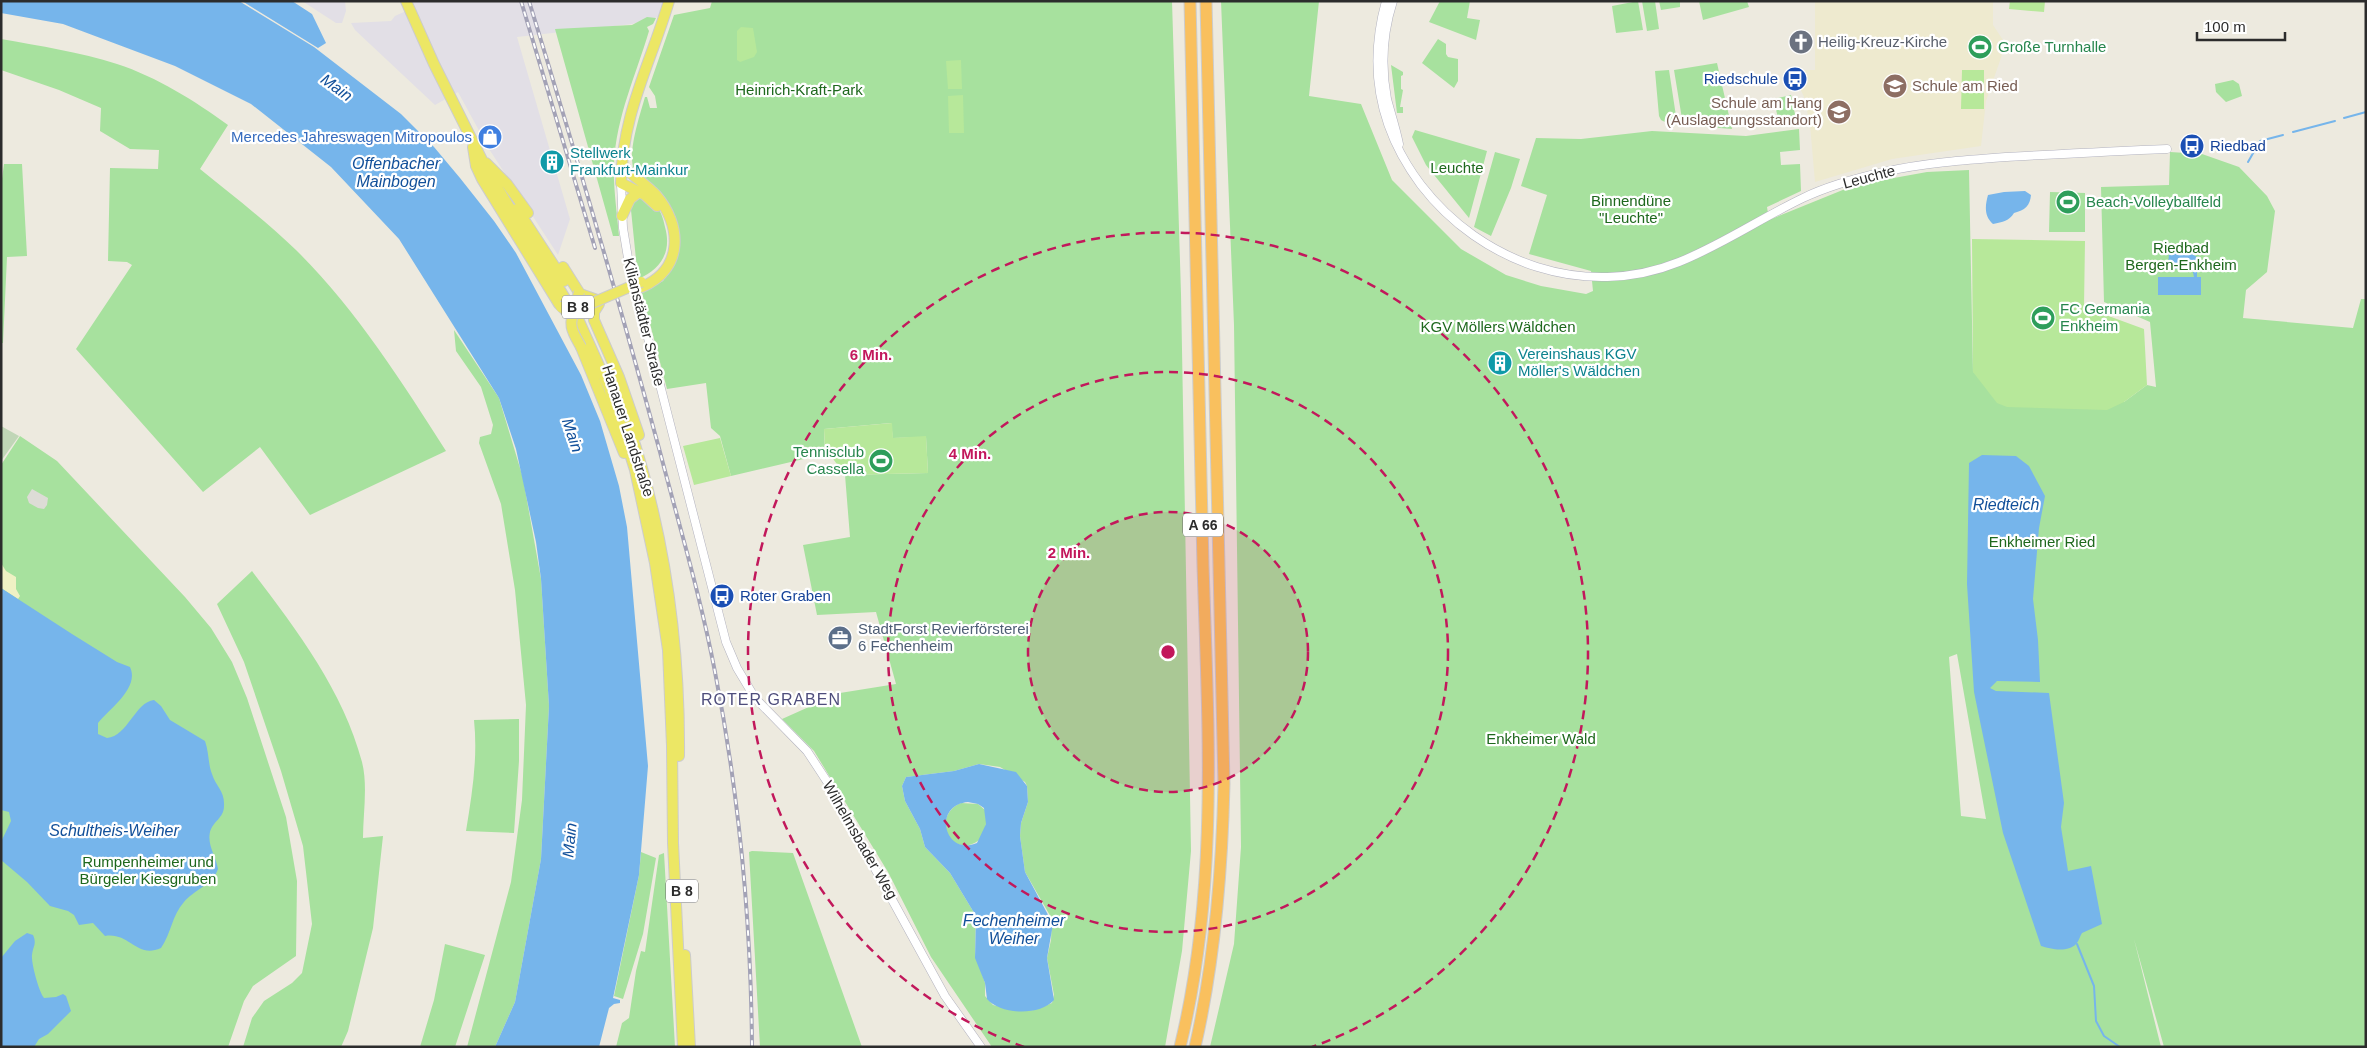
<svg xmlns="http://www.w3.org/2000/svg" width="2367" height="1048" font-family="Helvetica,sans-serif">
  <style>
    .industrial { fill: #e2dfe6 }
    .education { fill: #eeeacf }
    .green { fill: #a7e19e; fill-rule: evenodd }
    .sand { fill: #eff1c4 }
    .cemetery { fill: #c0d6b7 }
    .pitch { fill: #b7e89a }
    .plaza { fill: #dddcd6 }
    .water { fill: #76b5eb; fill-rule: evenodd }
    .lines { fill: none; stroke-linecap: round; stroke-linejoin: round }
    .stream { stroke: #76b5eb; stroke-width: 2 }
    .minor-casing { stroke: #b2b2bf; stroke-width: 9 }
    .major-casing { stroke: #ccc; stroke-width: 12 }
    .highway-casing { stroke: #ccc; stroke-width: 13 }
    .minor { stroke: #fff; stroke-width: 8 }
    .major { stroke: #ece765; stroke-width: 10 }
    .highway { stroke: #f9c05e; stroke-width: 11 }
    .rail-casing { stroke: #a3a2b6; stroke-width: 4 }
    .rail { stroke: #fff; stroke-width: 2; stroke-dasharray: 5.5; stroke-linecap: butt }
    .major-bridge-casing { stroke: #ccc; stroke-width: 12; stroke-linecap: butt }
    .major-bridge { stroke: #ece765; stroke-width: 10 }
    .ring { fill: none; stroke: #c2185b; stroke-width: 2.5; stroke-dasharray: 9 6 }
    .labels { text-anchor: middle; stroke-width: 4.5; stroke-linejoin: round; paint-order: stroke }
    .shield { fill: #fff; stroke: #6b6b6b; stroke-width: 1 }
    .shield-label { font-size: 14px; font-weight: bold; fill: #2c2c2c }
    .worship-label { font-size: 15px; fill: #5b616d; stroke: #fff; text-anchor: start }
    .leisure-label { font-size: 15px; fill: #27864d; stroke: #fff; text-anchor: start }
    .transit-label { font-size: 15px; fill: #164399; stroke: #fff; text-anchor: start }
    .education-label { font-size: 15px; fill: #785e54; stroke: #fff; text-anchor: start }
    .park-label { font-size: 15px; fill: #1e681d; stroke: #fff }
    .shop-label { font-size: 15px; fill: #366cbe; stroke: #fff; text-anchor: end }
    .culture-label { font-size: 15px; fill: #0d838f; stroke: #fff; text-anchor: start }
    .street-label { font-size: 15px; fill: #2c2c2c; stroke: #fff }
    .service-label { font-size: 15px; fill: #4e5e75; stroke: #fff; text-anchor: start }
    .water-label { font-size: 16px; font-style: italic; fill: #12509a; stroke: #fff }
    .neighbourhood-label { font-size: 16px; letter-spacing: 1px; fill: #4e4d7c; stroke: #fff }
    .centre { fill: #c2185b; stroke: #fff; stroke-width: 2.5 }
    .ring-label { font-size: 15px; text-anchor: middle; font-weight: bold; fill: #c2185b; stroke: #fff; stroke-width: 4.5; stroke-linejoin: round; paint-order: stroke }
  </style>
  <rect width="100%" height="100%" fill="#edeadf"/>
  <!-- industrial -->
  <path class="industrial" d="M302,1H345L346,11L342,23H336Z
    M413,1H664L658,17L632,24L517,37L570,219L558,255L489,149L458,92L435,105L355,30L351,23L391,21L395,16L415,7Z"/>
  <!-- education -->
  <path class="education" d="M1815,1H1993V25L2003,40L2004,49L1986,101L1981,146L1892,159L1815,182L1810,125L1804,97L1792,70H1815Z"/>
  <!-- green -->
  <path class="green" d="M712,1H1172L1181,294L1191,851L1182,951L1165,1047H992L931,957L888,872L814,751L782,719L840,693L896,684L876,612L817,615L803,545L850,537L845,475L928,473L926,437L893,438L891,423L824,429L825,454L731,476L720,436L711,428L706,383L667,389L642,293L663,281L676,260L661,194L634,170C627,153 640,115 645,97H647L650,108H657L655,96L649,87L674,15L710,8ZM979,764L1000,767L1025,782L1027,786L1028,802L1021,823L1020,836L1025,872L1052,919L1051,940L1047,958L1054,995L1052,1003L1034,1010L1019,1011L993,1005L985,996V983L975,953L976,916L950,873L925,847L920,829L905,801L902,786L906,777L954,771Z
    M1221,1H1319L1309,96L1361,104L1392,180L1461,249L1506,275L1541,286L1586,294L1593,291L1591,271L1529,254L1547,195L1521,186L1536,138L1581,139L1652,131L1746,136L1799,129L1800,150L1780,152L1781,165L1800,164L1801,191L1767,207L1769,220L1855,185L1927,172L1969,170L1973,372L2124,402L2147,385L2156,387L2150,322L2104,302L2101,187L2169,185L2170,152L2202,154L2239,167L2267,196L2275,211L2267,272L2246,290L2243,318L2353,328L2361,299H2366V1047H2164L2134,939L2161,1047H1210L1234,944L1241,847L1234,325ZM1957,654L1986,819L1961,816L1949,657Z
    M1440,1H1470L1467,18L1480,20L1476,40L1429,22Z
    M1638,1L1643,30L1616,33L1612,6Z
    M1642,1H1655L1659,29L1647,31Z
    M1659,1H1687L1680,2V7L1661,10Z
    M1699,1H1747L1749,7L1703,20Z
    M647,17L656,18L653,24L647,27L649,31C636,75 616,117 614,164C613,187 617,212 619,236H613L555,29L632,25Z
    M1,39C40,46 80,52 117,64C157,77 195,101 228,125L200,169C232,195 266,221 296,250C355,308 402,382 446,451L310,515L260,447L203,492L76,349L132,265L127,262L108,261L110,168L158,169L159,150L130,149L100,131L101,108L59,90L1,70Z
    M1438,39L1446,44V54L1448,57L1458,59V81L1454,88L1422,63Z
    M1717,63L1732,129L1683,125L1674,70Z
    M1391,65L1403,72V75L1401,76V89L1403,90L1400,107H1403V113H1397Z
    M1669,70L1676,116L1674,120L1667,123L1661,120L1659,116L1655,71Z
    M2233,80L2239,84L2242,96L2226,102L2216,92L2215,84Z
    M1791,95L1796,119L1779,121L1773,99Z
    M1415,130L1487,151L1469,218L1426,165L1412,137Z
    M1495,152L1520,159L1511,188L1491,236L1474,227Z
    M4,164H22L27,256L7,257L3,343H1V186Z
    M2050,192L2085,193V232H2049Z
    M639,196C644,200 653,204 658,209C662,213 664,222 665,227C672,252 661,269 638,279L631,210V206Z
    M454,330L499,398L523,478L541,579L549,706L541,859L515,1002L495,1047H467L511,882L522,800L526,705L515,590L501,504L479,443L480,437L491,434L493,425L481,387L456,351Z
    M20,436L57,461L185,597L211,628L232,662L247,698L286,817L297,881L296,956L253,986L244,1001L228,1047H1V465Z
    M252,571C296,629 343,690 362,762C368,786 363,814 363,838L383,836L373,928L348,1031L341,1047H243L252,1018L264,1001L292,983L302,973L312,924L303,846L281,771L244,662L217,604Z
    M519,719V761L514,833L466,831C472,794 478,758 474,720Z
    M961,803L978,804L985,810C995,858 937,853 946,819C949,811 953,806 961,803Z
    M752,851L793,853L862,1047H760L749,852Z
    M641,852L656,858L643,934L623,999L614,996L639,875Z
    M664,853L675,1047H616L622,1023L629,1018L636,971L641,951L645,952L659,855Z
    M445,944L485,955L455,1047H420L434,1000Z"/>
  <!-- sand -->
  <path class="sand" d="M1,563L6,571L16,577V589L20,596L18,599L1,588Z"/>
  <!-- cemetery -->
  <path class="cemetery" d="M1,426L19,436L1,461Z"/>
  <!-- pitch -->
  <path class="pitch" d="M2010,1H2045L2044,12L2009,9Z
    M741,27L753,28L757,52L754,57L740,62L737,60V31Z
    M961,60L962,89H948L946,61Z
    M1962,70H1984V109H1961Z
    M963,95L964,133H949L948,96Z
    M2059,197H2077V208L2059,207Z
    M1972,239L2085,241L2084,307L2144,329L2147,385L2124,402L2107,410L2007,407L1997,403L1973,372Z
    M892,423L893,438L926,436L928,473L845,475L825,448L824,429Z
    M720,438L731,476L694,485L683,446Z"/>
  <!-- plaza -->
  <path class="plaza" d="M32,489L48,498L47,505L44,509L38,508L29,503L27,497Z"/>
  <!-- water -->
  <path class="water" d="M1,1H239L314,47L401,114L434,147L460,178L494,221L516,253L581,375L600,421L619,486L627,527L648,766L639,875L613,998L620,1000V1003L614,1004L609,1008L599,1047H495L515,1002L541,859L549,706L541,579L536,542L516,449L499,398L399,239L331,167L251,104L175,66L63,24L1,13Z
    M242,1H292L312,14L326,43L318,48Z
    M2025,191L2031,195C2030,206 2025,210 2014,213C2009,221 2003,222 1993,224C1984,216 1985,206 1988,195L2004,192Z
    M2178,246L2197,257V277H2201V295H2158V277H2194L2192,268L2168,269L2169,252Z
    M1982,455L2016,456L2029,466L2045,496L2039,528L2033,599L2038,640L2040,682L1997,681L1990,688L1996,691L2049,693L2064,803L2061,827L2068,871L2091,866L2102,924L2082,933C2080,936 2079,941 2076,944C2068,953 2050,949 2041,946L2003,833L1974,692L1967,584L1969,463Z
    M1,588L72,634L117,662L130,667C140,688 109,709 98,723V734L107,738C128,736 135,702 154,700L161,706L170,720L205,741C209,752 208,764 212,774C216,787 225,791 224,806C224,818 213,821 210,832C207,845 216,856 218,869C213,884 194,890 184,902C172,915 171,934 161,948C136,959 130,932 105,936L93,923L79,925L74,915L68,911L50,906L27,882L1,860V842L11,821L9,812L1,810Z
    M979,764L1016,772L1027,786L1028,802L1021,823L1020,836L1025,872L1053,924L1047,958L1054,1000C1040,1016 1001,1015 987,999L985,983L975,958L976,916L950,873L925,847L920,829L905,801L902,786L906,777L954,771ZM968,802L978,804L984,808L986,824L977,843C944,857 932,805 968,802Z
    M27,933L33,935C37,944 33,946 32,955C31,963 39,992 44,998L56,997L63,994L66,996L71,1011L48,1034L39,1039L34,1047H1V958L15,941Z"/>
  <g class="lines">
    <!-- stream -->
    <path class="stream" d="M2344,118L2366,112
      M2293,132L2335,121
      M2248,162L2260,141L2283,135
      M2077,944L2094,986L2096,1021L2104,1036L2120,1047"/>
    <defs>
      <path id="minor" d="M1386,1C1367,69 1379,129 1421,185C1481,263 1585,300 1679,262C1722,245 1761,218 1803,198C1828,186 1857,178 1884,172C1924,163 1966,160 2007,157C2061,154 2114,151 2167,149
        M1393,1C1383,32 1381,67 1387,99C1391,114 1396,129 1399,144
        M621,183L623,228L629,264L726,642L737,668L755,698L807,751L828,783L945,996L981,1047"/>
      <path id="major" d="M406,1L434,64L489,174L579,321L609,388L635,470L655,563L668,650L672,746L673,843L683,1047
        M473,147L476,166L482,179L559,304L565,310
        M486,163L507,184L528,213
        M622,164C631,176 645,183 656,195C682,225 684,269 642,287
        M621,183C622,114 650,65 669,1
        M621,183L645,195L657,206
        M517,209L564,281
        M622,216L630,199L639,192
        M563,267L580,294L597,300
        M599,304L594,312V320L619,377L639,435
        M581,347L624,453
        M629,426C664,531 680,645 679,756
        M685,955L690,1047"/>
      <path id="highway" d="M1180,1047C1219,888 1208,726 1203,565C1198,377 1193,189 1190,1
        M1195,1047C1215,960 1222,873 1224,784L1206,1"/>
    </defs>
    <!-- minor casing -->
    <use href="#minor" class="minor-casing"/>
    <!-- major casing -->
    <use href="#major" class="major-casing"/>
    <!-- highway casing -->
    <use href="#highway" class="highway-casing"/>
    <!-- minor -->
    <use href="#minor" class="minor"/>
    <!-- major -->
    <use href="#major" class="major"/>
    <!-- highway -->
    <use href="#highway" class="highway"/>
    <defs>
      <path id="rail" d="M521,1L595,248
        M529,1C575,151 619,301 660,452C679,525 701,598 715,672C739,795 751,921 752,1047"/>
    </defs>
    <!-- rail casing -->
    <use href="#rail" class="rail-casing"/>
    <!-- rail -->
    <use href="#rail" class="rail"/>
    <defs>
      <path id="major-bridge" d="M561,307L576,304L579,292
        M581,347C574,334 566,324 576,310L641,282"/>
    </defs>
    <!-- major-bridge casing -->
    <use href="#major-bridge" class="major-bridge-casing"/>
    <!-- major-bridge -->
    <use href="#major-bridge" class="major-bridge"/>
  </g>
  <!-- distance rings -->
  <circle cx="1168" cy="652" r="140" fill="#c2185b" fill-opacity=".12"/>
  <g class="ring">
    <circle cx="1168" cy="652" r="140"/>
    <circle cx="1168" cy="652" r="280"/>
    <path d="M1024 1047A420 420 0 1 1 1312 1047"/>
  </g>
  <!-- icons -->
  <defs>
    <symbol id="church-disc" viewBox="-11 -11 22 22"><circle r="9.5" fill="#6b7280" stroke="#fff"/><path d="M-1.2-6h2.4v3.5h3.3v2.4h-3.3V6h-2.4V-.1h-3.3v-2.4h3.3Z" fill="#fff"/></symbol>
    <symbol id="stadium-disc" viewBox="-11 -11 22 22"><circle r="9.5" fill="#2e9e5b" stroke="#fff"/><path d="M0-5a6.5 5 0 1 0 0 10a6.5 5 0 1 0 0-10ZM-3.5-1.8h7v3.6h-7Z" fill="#fff"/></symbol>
    <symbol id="bus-disc" viewBox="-11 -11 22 22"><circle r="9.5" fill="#1a4fb4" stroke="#fff"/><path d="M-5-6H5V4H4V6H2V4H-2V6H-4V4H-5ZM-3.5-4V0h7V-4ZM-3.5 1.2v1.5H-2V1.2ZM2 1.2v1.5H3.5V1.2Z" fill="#fff"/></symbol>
    <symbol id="school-disc" viewBox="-11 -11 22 22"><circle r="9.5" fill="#8d6e63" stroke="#fff"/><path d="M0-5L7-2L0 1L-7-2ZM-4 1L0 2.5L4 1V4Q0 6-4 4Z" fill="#fff"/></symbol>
    <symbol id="shop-disc" viewBox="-11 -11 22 22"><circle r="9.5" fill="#3f7fe0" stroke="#fff"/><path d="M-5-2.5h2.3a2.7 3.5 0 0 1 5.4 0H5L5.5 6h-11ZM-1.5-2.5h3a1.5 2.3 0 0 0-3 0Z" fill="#fff"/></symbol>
    <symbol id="building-disc" viewBox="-11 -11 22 22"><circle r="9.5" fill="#0f9aa8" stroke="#fff"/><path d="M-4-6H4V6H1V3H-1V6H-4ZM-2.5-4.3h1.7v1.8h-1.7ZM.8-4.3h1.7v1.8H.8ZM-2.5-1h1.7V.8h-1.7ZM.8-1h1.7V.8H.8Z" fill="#fff"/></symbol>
    <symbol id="office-disc" viewBox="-11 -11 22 22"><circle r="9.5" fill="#5c6f8a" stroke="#fff"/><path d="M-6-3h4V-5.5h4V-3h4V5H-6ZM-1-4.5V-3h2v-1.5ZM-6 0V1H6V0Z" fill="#fff"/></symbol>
  </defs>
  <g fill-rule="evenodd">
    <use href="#church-disc" x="1787" y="28" width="28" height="28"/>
    <use href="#stadium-disc" x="1966" y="33" width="28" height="28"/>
    <use href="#bus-disc" x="1781" y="65" width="28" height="28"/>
    <use href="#school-disc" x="1881" y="72" width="28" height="28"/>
    <use href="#school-disc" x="1825" y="98" width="28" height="28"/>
    <use href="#shop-disc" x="476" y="123" width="28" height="28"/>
    <use href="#bus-disc" x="2178" y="132" width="28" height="28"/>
    <use href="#building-disc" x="538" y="148" width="28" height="28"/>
    <use href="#stadium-disc" x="2054" y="188" width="28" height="28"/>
    <use href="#stadium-disc" x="2029" y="304" width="28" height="28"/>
    <use href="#building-disc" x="1486" y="349" width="28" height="28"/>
    <use href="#stadium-disc" x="867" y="447" width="28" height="28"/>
    <use href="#bus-disc" x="708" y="582" width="28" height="28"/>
    <use href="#office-disc" x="826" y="624" width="28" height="28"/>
  </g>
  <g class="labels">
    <!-- shield labels -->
    <g class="shield">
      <rect x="562" y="295.5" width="32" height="23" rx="4"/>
      <rect x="1183" y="513.5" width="40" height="23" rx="4"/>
      <rect x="666" y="879.5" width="32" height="23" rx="4"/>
    </g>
    <g class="shield-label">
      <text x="578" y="312">B 8</text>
      <text x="1203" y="530">A 66</text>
      <text x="682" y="896">B 8</text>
    </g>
    <!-- worship labels -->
    <g class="worship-label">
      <text x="1818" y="47">Heilig-Kreuz-Kirche</text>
    </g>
    <!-- leisure labels -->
    <g class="leisure-label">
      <text x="1998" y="52">Große Turnhalle</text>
      <text x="2086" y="207">Beach-Volleyballfeld</text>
      <text x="2060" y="314">FC Germania<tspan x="2060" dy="17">Enkheim</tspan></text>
      <text x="864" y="457" text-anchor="end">Tennisclub<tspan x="864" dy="17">Cassella</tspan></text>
    </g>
    <!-- transit labels -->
    <g class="transit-label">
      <text x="1778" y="84" text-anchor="end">Riedschule</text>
      <text x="2210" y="151">Riedbad</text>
      <text x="740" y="601">Roter Graben</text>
    </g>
    <!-- education labels -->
    <g class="education-label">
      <text x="1912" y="91">Schule am Ried</text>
      <text x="1822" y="108" text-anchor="end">Schule am Hang<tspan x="1822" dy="17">(Auslagerungsstandort)</tspan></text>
    </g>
    <!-- park labels -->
    <g class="park-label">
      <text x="799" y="95">Heinrich-Kraft-Park</text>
      <text x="1457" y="173">Leuchte</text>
      <text x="1631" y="206">Binnendüne<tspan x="1631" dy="17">"Leuchte"</tspan></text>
      <text x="2181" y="253">Riedbad<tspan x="2181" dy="17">Bergen-Enkheim</tspan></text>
      <text x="1498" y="332">KGV Möllers Wäldchen</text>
      <text x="2042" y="547">Enkheimer Ried</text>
      <text x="1541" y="744">Enkheimer Wald</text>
      <text x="148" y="867">Rumpenheimer und<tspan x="148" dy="17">Bürgeler Kiesgruben</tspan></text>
    </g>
    <!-- shop labels -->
    <g class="shop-label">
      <text x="472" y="142">Mercedes Jahreswagen Mitropoulos</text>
    </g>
    <!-- culture labels -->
    <g class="culture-label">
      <text x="570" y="158">Stellwerk<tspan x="570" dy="17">Frankfurt-Mainkur</tspan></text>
      <text x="1518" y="359">Vereinshaus KGV<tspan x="1518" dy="17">Möller's Wäldchen</tspan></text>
    </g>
    <!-- street labels -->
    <g class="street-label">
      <text transform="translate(1869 177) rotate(-15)" y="5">Leuchte</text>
      <text transform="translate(644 322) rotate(76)" y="5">Kilianstädter Straße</text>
      <text transform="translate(628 431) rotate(72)" y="5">Hanauer Landstraße</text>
      <text transform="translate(860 840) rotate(60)" y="5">Wilhelmsbader Weg</text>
    </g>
    <!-- service labels -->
    <g class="service-label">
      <text x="858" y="634">StadtForst Revierförsterei<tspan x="858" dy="17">6 Fechenheim</tspan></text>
    </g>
    <!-- water labels -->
    <g class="water-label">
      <text transform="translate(337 87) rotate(36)" y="6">Main</text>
      <text x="396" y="169">Offenbacher<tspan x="396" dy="18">Mainbogen</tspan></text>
      <text transform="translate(573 435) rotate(71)" y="6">Main</text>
      <text x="2006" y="510">Riedteich</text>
      <text x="114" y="836">Schultheis-Weiher</text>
      <text transform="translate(569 840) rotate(-84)" y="6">Main</text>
      <text x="1014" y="926">Fechenheimer<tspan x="1014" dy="18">Weiher</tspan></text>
    </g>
    <!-- neighbourhood labels -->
    <g class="neighbourhood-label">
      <text x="771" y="705">ROTER GRABEN</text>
    </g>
  </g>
  <circle cx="1168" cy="652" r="8" class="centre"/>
  <g class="ring-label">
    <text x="871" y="360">6 Min.</text>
    <text x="970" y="459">4 Min.</text>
    <text x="1069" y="558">2 Min.</text>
  </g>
  <!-- border -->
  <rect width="2367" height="1048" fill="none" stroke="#2c2c2c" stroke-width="5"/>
  <!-- scale -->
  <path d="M2197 32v8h88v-8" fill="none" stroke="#2c2c2c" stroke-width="2.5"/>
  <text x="2204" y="32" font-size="15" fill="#2c2c2c" stroke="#ffffff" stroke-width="4" paint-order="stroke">100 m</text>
</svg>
